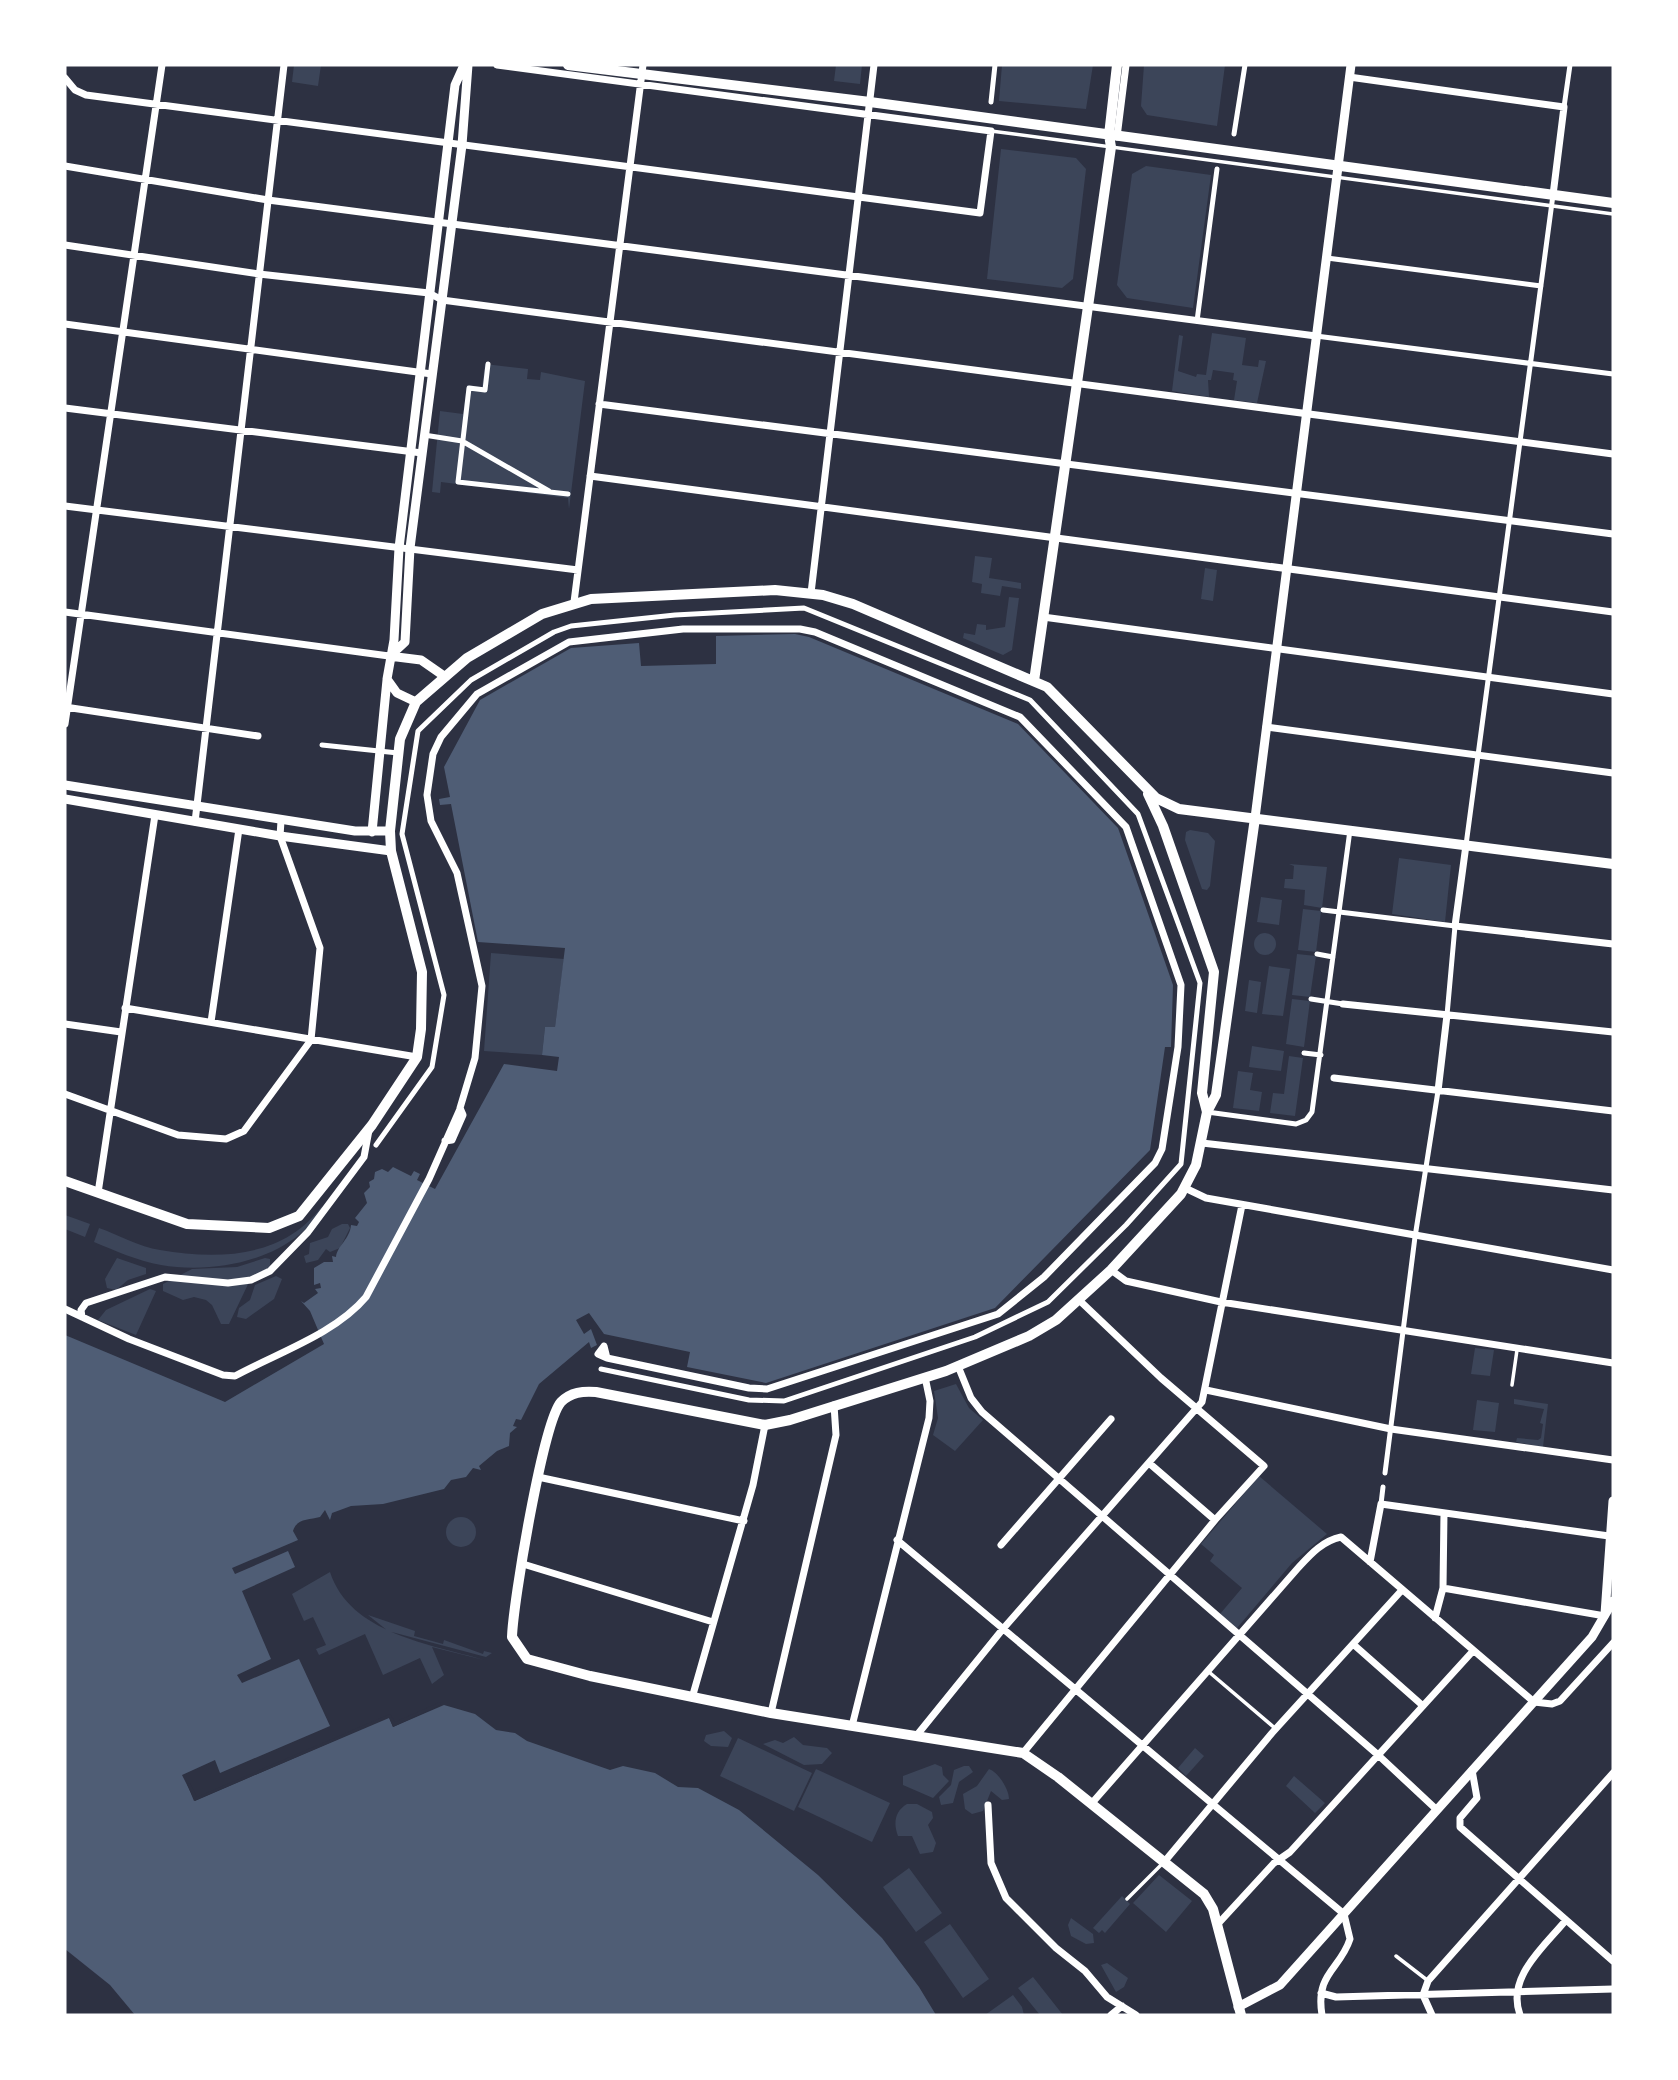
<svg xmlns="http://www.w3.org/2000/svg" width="1678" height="2080" font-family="'Fira Sans',sans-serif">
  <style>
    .green { fill: #3c4559 }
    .water { fill: #4f5d75 }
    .pier { fill: #2d3142 }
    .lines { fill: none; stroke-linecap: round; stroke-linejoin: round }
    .service { stroke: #fff; stroke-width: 3.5 }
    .pedestrian { stroke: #fff; stroke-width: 5 }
    .minor { stroke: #fff; stroke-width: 7 }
    .tertiary { stroke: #fff; stroke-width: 9 }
    .secondary { stroke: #fff; stroke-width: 10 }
  </style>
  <rect width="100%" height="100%" fill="#2d3142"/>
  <!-- green -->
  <path class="green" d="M294,65H321L318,86L292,82Z
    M836,65H862L860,84L834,81Z
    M1002,65H1093L1086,109L999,101Z
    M1144,65H1225L1217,126L1147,115L1141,106Z
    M1001,149L1076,158L1086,169L1073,279L1062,288L987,279Z
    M1146,166L1211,175L1193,308L1127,298L1117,285L1132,174Z
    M1212,333L1246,338L1242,365L1258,367L1259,360L1266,361L1257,403L1234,400L1237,381L1233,380L1234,373L1213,370L1211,380H1208L1209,397L1172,391L1179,335L1183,336L1178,371L1196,377L1197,374L1206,375Z
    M485,364L528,369L527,379L540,380L541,372L585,381L569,509L568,498L441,482L440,493L432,492L440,411L463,414L467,385L482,387Z
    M975,556L992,558L989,578L1021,583V589L1002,586L1000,596L981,593L982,584L972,582Z
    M1205,568L1217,570L1213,601L1201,599Z
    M1009,597L1019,598L1012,650L1003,655L963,638L964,633L975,635L977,624L986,625V630L1005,627Z
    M1190,830L1208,833L1215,841L1210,886L1207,890L1202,889L1185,840L1186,832Z
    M1399,858L1451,865L1445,922L1392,914Z
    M1289,864L1327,867L1322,908L1304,905L1305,890L1284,888L1285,879H1293L1294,866Z
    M1261,897L1282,900L1279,925L1257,922Z
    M1303,909L1321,911L1316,952L1298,950Z
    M1254 944a11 11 0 1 1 22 0a11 11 0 1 1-22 0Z
    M491,953L564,959L555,1027H545L542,1055L484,1051Z
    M1297,954L1316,956L1310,997L1292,995Z
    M1269,966L1290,969L1283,1016L1262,1014Z
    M1249,980L1261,982L1257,1013L1245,1011Z
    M1292,999L1310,1001L1304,1047L1286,1044Z
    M1252,1046L1284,1051L1281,1071L1249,1067Z
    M1289,1056L1303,1058L1295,1116L1270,1113L1273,1093L1284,1094Z
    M1238,1071L1253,1073L1250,1090L1262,1092L1259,1111L1233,1108Z
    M322,1206C321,1214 308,1228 300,1234C264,1264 206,1273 161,1265C138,1261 116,1251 94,1242L99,1228C119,1235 139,1247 160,1250C219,1260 284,1258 322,1206Z
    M65,1215L90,1224L85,1237L65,1229Z
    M342,1224H348L350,1228L340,1248L330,1252L326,1249L318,1260L306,1263L304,1256L309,1254L310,1243L328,1237L332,1229Z
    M117,1258L146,1268V1274L128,1280L116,1290L107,1288L105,1279Z
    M265,1258L270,1259V1267L251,1278L229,1324H221L212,1305L206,1300L194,1297L183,1300L163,1291V1284L192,1269L237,1267Z
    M276,1276L282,1279L274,1299L246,1319L237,1317L239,1308L250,1300L255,1285Z
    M150,1289L156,1291L136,1335L98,1320L106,1310Z
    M1475,1348L1494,1350L1490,1376L1471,1374Z
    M956,1384L969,1408L983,1420L955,1451L933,1435L938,1418L934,1391Z
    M1514,1399L1548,1404L1543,1447L1516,1442L1517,1438L1538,1440L1541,1438L1543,1424L1540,1423L1544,1409L1514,1404Z
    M1477,1400L1499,1403L1495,1432L1473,1430Z
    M1259,1476L1327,1534L1292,1563L1237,1628L1220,1614L1242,1588L1210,1561L1214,1555L1201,1544Z
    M446 1532a15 15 0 1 1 30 0a15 15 0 1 1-30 0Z
    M330,1572C350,1634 431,1644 484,1660L432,1647L444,1675L432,1684L420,1658L383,1675L365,1634L319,1655L316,1649L326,1645L313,1617L304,1621L292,1594Z
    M368,1615L415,1631L414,1636L443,1644L444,1640L483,1654L484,1651L492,1653L486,1657L388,1631Z
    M724,1731L732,1738L728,1747L711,1746L704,1741L706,1735Z
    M794,1737L803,1745L827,1748L832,1753L822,1764L804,1765L763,1744L775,1740L783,1743Z
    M738,1738L812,1773L794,1811L720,1776Z
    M1195,1748L1204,1756L1186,1776L1178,1768Z
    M935,1764L942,1767L943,1775L949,1781L933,1798L903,1785V1776Z
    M964,1766H969L973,1772L959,1782L953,1803L941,1805L939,1797L951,1785L954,1770Z
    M816,1769L890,1803L872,1842L798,1807Z
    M989,1769C998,1772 1009,1789 1009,1799L1002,1800L991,1791L983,1811L972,1814L965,1809L963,1794L977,1786Z
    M1294,1776L1325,1803L1315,1813L1286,1786Z
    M907,1804H917L932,1812L933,1818L928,1825L936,1843L933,1852L920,1854L912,1836H898C893,1823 895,1811 907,1804Z
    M909,1868L942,1913L916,1932L883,1887Z
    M1159,1875L1192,1901L1166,1932L1133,1903Z
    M1122,1896L1130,1904L1105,1933L1102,1930L1099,1933L1093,1928Z
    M1071,1918L1093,1934L1094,1943L1086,1944L1071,1936L1068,1925Z
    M950,1924L989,1979L963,1998L924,1942Z
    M1107,1963L1128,1978L1124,1987L1116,1992L1101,1965Z
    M1033,1977L1063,2015H1040L1018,1988Z
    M1013,1995L1022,2007L1024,2015H985Z"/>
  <!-- water -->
  <path class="water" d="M795,634L809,637L1018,724L1118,828L1173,985L1171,1047H1165L1150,1150L995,1308L766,1383L687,1367L690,1352L604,1334L589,1313L576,1320L584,1334L591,1329L597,1345L591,1348L589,1342L539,1384L521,1420L516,1419L513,1426L517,1427L510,1433L509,1446L497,1451L479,1466L481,1470L473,1468L466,1477L451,1480L444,1489L383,1504L351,1506L332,1513L330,1520L325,1510L320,1517C309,1520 297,1518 293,1531L298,1540L232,1568L235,1574L288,1551L295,1567L242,1591L271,1659L237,1675L242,1683L299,1659L330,1726L220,1773L215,1760L182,1775L195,1801L389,1717L393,1727L444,1705L475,1714L496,1730L515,1733L527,1741L610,1770L623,1766L655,1773L678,1787L698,1788L739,1810L818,1875L882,1938L919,1987L936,2015H135L110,1985L65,1949V1335L225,1402L324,1344L310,1311L301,1301L304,1303L318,1293L315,1289L321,1288L320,1283L314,1285V1268L324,1262H333L332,1256L336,1257C337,1246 350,1239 351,1225L357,1226L359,1222L355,1218L367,1203L364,1193L370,1187L369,1182L374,1179L375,1172L382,1169L388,1172L393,1167L411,1176L414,1171L420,1174L417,1180L435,1189L504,1064L557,1071L559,1057L542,1055L545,1027H555L565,948L478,942L451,804L440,805L439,799L450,797L444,767L480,700L571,648L639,643L641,666L716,664V636Z"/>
  <!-- pier -->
  <path class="pier" d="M440,1702L441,1705L393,1727L389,1718L194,1801L187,1784L190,1783L197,1797L390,1714L395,1722Z"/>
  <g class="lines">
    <!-- service -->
    <path class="service" d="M991,131L1613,214
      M1512,1385L1517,1350
      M1209,1672L1276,1729
      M1127,1899L1164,1862
      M1396,1956L1427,1980"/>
    <!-- pedestrian -->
    <path class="pedestrian" d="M991,102L995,65
      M1564,107L1570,65
      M1234,134L1245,65
      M1327,258L1541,286
      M1197,321L1217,169
      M1316,336L1613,374
      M488,364L485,390L469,388L458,482L568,494
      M424,435L462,441L549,491
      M322,745L398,753
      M1466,845L1553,195
      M1323,910L1455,926L1447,1015
      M1317,954L1333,957
      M1311,999L1343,1004
      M1304,1053L1321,1055
      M1207,1112L1296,1124L1306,1120L1312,1112L1350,830
      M376,1145L432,1067L444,995L402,834L418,731L471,680L554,632L571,626L675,615L804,608L1030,700L1138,814L1200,983L1181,1164L1126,1225L1048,1302L975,1337L784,1401L749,1400L601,1369
      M1385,1473L1415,1237L1438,1091
      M1381,1504L1383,1487"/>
    <!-- minor -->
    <path class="minor" d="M1349,77L1564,107L1553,195
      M65,78L75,90L86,95L980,213L991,131L497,65
      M1117,137L1126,65
      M65,166L268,200L1316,336
      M65,245L259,274L429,293L442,300L1613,454
      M65,324L432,374
      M599,404L1613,534
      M65,408L422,453
      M590,476L1613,612
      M65,506L578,570
      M811,593L874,65
      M574,602L643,65
      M65,612L389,656
      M1043,617L1613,694
      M65,707L258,736
      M65,724L162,65
      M1266,727L1613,773
      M195,822L284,65
      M1466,845L1455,926L1613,944
      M1343,1004L1613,1032
      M125,1008L417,1057
      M211,1022L239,829
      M65,1024L121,1032
      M1334,1078L1613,1111
      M1438,1091L1447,1015
      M65,1094L178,1135L226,1139L244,1131L311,1040L320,948L280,836L281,821
      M445,1141L452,1140L463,1115L460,1108L475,1058L482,986L457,873L431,821L427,795L433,754L441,737L477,694L569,642L683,629H800L815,632L1020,717L1126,827L1181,985L1178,1047L1162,1149L1155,1163L1044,1277L998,1314L767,1389L749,1388L607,1358L604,1346L598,1354L607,1358
      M1202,1143L1613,1190
      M1185,1188L1206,1198L1613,1270
      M98,1193L155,815
      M1111,1270L1126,1281L1221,1302L1613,1363
      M65,1309L129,1339L223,1375L235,1376C277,1353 335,1334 366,1297L429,1179L460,1109
      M82,1317L81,1310L86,1303L165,1277L228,1283L251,1280L270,1271L308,1232L364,1157L369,1130
      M958,1366L971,1398L982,1412L1377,1754L1437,1810
      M1206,1390L1391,1429L1613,1460
      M1149,1463L1215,1520
      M538,1477L744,1521
      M897,1540L1344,1914L1350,1939C1340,1970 1315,1973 1322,2015
      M1001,1545L1111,1419
      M1370,1562L1381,1504L1609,1536
      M523,1564L713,1622
      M1443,1588L1605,1616
      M1435,1618L1443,1588L1444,1513
      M1353,1644L1422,1705
      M692,1698L753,1485L765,1425
      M771,1713L836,1435L834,1405
      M852,1726L929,1418L930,1401L925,1377
      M917,1735L1002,1630L1202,1402L1242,1205
      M1023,1753L1215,1520L1264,1466L1161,1378L1079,1300
      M1472,1770L1477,1798L1460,1818V1827L1613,1961
      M1092,1803L1298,1568C1310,1555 1322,1541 1341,1537L1534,1702L1552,1704L1560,1701L1613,1643
      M988,1805L991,1863L1006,1898L1056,1948L1085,1971L1107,1997L1136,2015
      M1165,1861L1272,1733L1402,1590
      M1217,1925L1274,1863L1290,1852L1473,1651
      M1321,1993L1336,1997L1613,1989
      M1111,2015L1122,2006
      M1432,2015L1423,1995L1428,1981L1613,1773
      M1520,2015C1506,1977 1544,1947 1566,1920"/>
    <!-- tertiary -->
    <path class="tertiary" d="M391,655L405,642L410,548L462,145L468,65
      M389,656L421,660L444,676
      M416,702L397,693L387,679L394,640L399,548L455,85L464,65
      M65,785L355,831H390
      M65,799L280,836L391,851
      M1255,818L1351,65
      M372,832L387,680
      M1605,1614L1613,1501
      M1238,2007L1280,1985L1592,1637L1613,1601"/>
    <!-- secondary -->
    <path class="secondary" d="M568,65L870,102L1613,203
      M1034,681L1111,147L1109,135L1117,65
      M1148,794L1163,826L1214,972L1202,1093L1207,1112
      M65,1181L187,1224L269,1228L299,1216L372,1125L417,1057L421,1029L422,972L391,851L390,831L400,739L416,702L467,658L542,614L591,599L775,590L823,595L853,604L1047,687L1156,798L1179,809L1613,864
      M1241,2015L1213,1909L1204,1894L1058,1777L1023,1753L771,1713L590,1676L527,1659L512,1637C513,1603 543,1423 561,1402C571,1392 583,1391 596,1392L765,1425L790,1420L946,1371L1029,1336L1056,1320L1111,1270L1181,1194L1196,1165L1207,1112L1216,1095L1255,818"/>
  </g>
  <!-- border -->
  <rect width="1678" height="2080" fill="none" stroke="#ffffff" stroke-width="133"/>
</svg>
